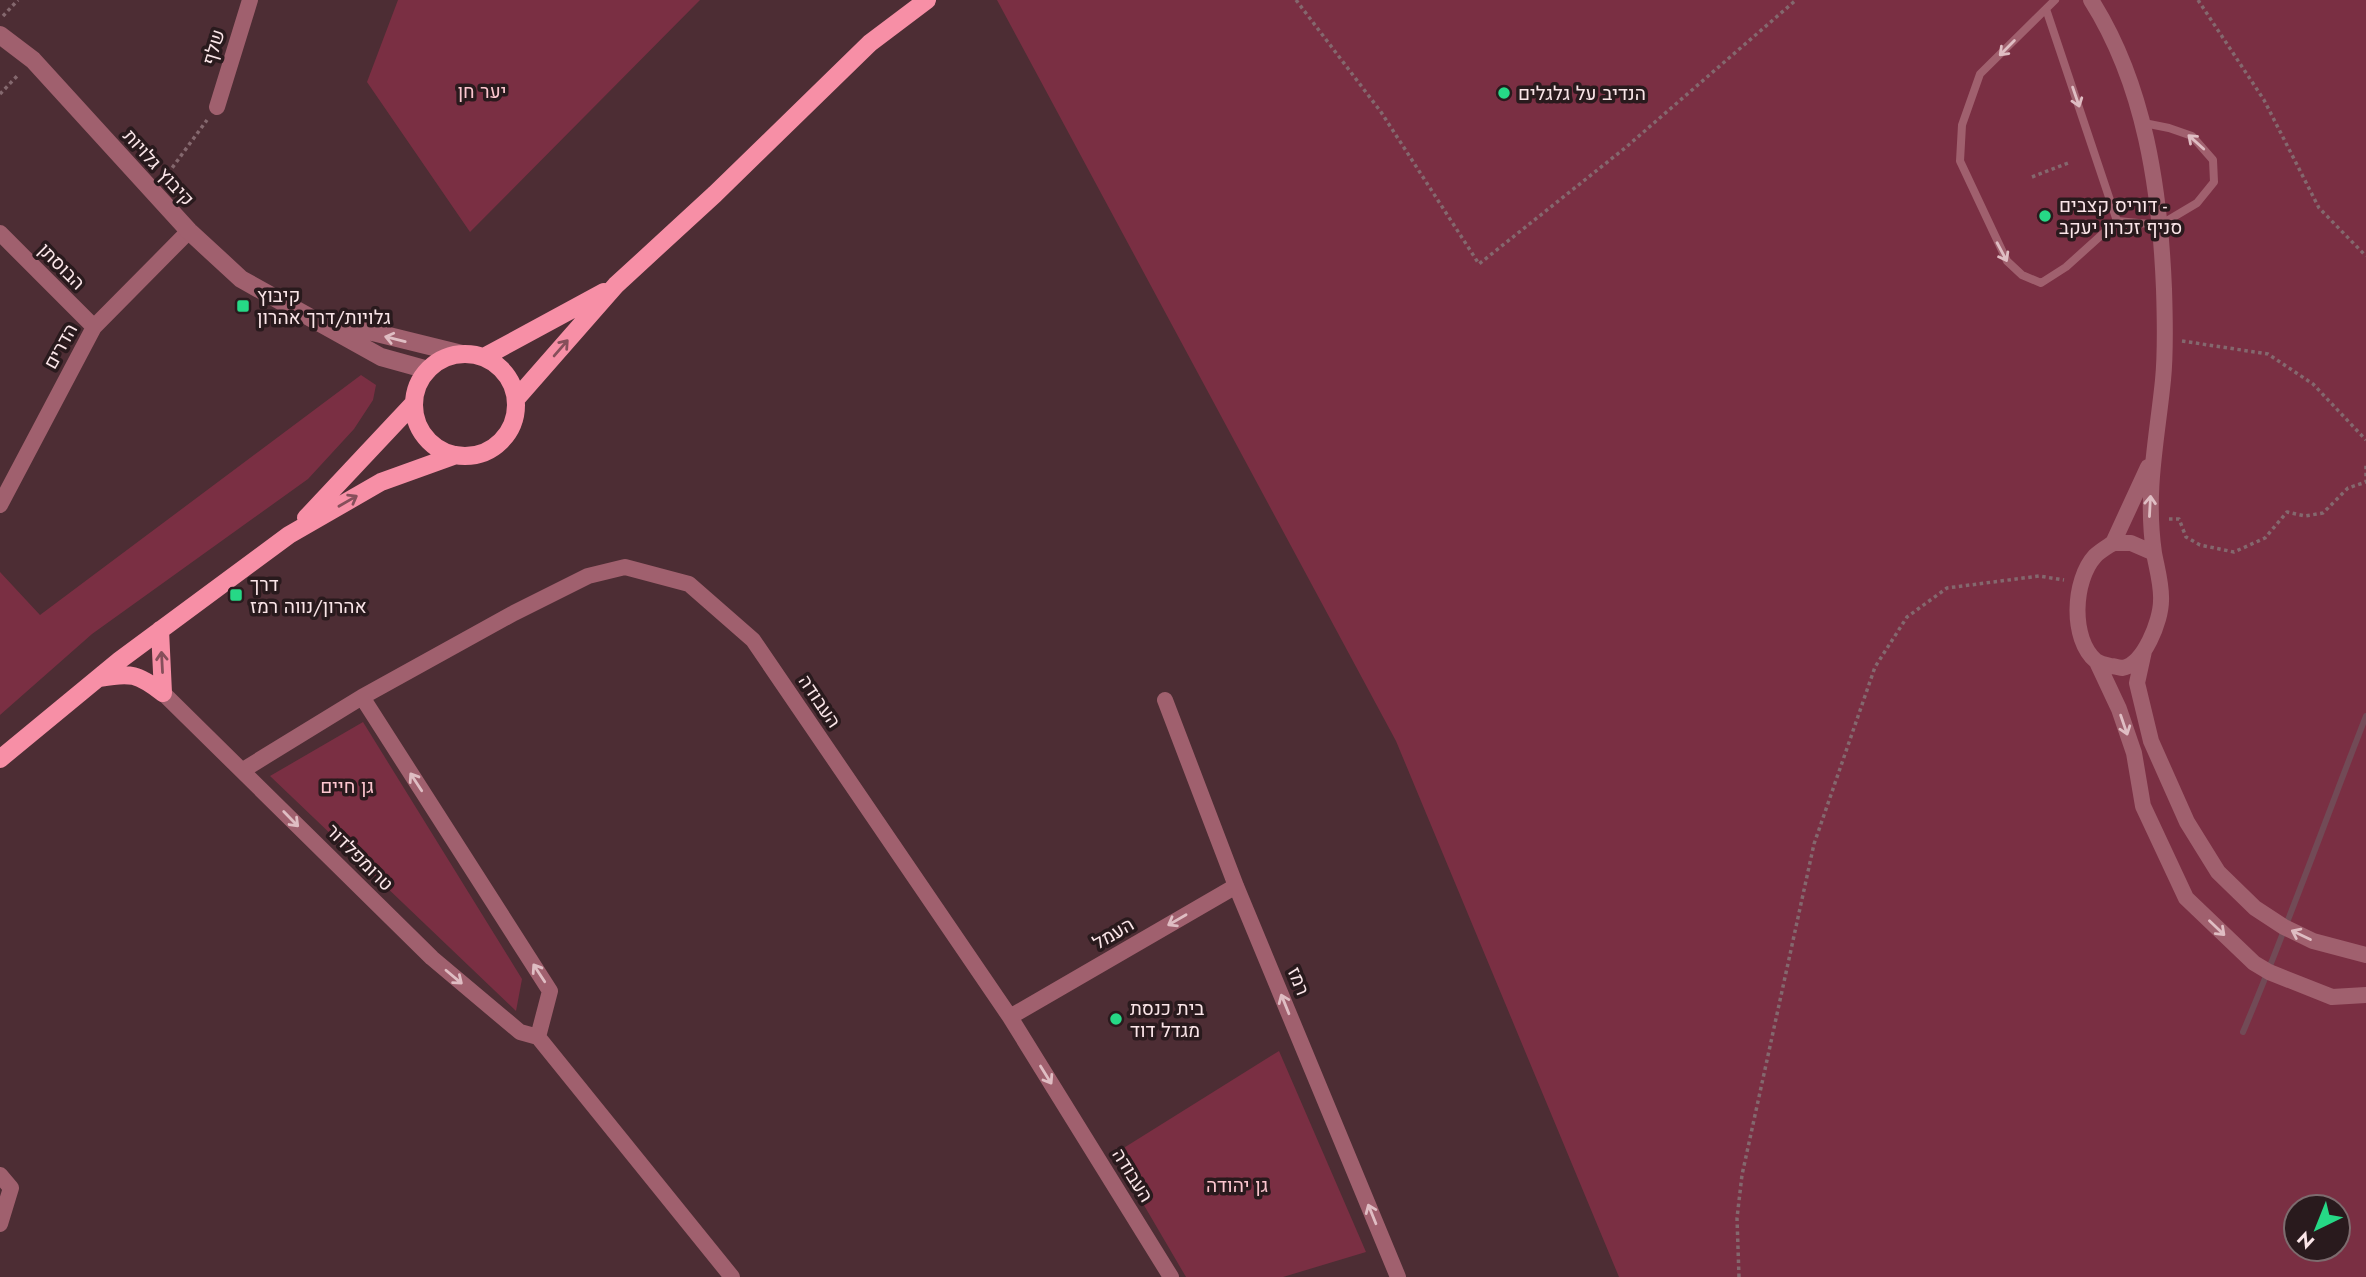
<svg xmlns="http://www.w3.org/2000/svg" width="2366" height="1277" font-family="Jost,Heebo,sans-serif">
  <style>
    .green { fill: #7a2f43; fill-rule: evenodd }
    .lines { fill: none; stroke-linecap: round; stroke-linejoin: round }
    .stream { stroke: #724a56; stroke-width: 6 }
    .path { stroke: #84686e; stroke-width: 3.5; stroke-dasharray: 3.5 3.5; stroke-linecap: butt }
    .service { stroke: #a0606e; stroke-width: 8 }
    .minor { stroke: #a0606e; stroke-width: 16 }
    .tertiary { stroke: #a0606e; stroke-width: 18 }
    .primary { stroke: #f78fa6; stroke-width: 18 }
    .oneway { stroke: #dfbdc3 }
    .oneway2 { stroke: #864f5b }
    .poi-dot { fill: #26d886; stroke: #291a1d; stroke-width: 2.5 }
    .labels { text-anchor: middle; stroke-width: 7; stroke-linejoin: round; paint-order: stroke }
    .street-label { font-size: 19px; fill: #fae5e8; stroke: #291a1d }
    .park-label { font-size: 19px; fill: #fcc6cf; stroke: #291a1d }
    .poi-label { font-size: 19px; fill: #fae5e8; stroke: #291a1d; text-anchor: start }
  </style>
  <rect width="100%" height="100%" fill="#4d2d34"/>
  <!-- green -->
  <path class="green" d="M398,0H700L470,232L367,82Z
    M997,0H2366V1277H1619L1396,741ZM2296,1207H2338V1249H2296Z
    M361,375L376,385L373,400L354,429L308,479L92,634L0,715V572L40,615Z
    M363,722L522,979L516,1011L270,776Z
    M1279,1051L1366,1252L1283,1277H1186L1114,1154Z"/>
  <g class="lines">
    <!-- stream -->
    <path class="stream" d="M2243,1032C2287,928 2325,821 2366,716"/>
    <!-- path -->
    <path class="path" d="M1296,0L1381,112L1479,264L1625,148L1796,0
      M2198,0L2264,100L2319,208L2366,256
      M3,16L18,0
      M0,94L19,74
      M2032,177L2068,163
      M164,179L207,120
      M2182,341L2268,354L2313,384L2366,440
      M2169,519H2179L2186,537L2200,545L2234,552L2265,538L2287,512L2305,516L2323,513L2348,488L2366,482V464
      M1739,1277L1737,1218L1742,1175L1814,844L1875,667L1907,617L1947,588L2039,576L2064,580"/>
    <!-- service -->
    <path class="service" d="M2055,0L1980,74L1962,125L1960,161L2007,261L2022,275L2041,283L2066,267L2117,221
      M2046,9L2117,221L2160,225L2197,203L2214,182L2213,160L2192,136L2169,128L2144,123"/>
    <!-- minor -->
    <path class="minor" d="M2091,0C2145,85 2160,190 2164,289C2165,319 2166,350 2163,380C2157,440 2145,491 2154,553
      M217,107L250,0
      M0,233L94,327
      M0,505L94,327L189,231
      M2113,543H2131L2154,553C2157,569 2162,586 2161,601C2161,620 2144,665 2122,668C2121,668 2113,666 2111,666C2106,665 2100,664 2096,661C2070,639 2073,580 2095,556C2100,551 2107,547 2113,543Z
      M2113,543L2148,467
      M2144,651L2137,683L2151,741L2187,822L2218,872L2255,908L2284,927L2313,941L2366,955
      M2097,662L2119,709L2134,753L2143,806L2186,898L2254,963L2269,972L2332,997L2366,995
      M163,693L432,958L520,1032L538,1037L732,1277
      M362,697L550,991L538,1037
      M1165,700L1236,886L1398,1277
      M243,770L362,697L514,613L588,576L625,567L689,584L753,640L1010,1017L1171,1277
      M1010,1017L1236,886
      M0,1175L11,1188L0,1224"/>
    <!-- tertiary -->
    <path class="tertiary" d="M0,35L33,60L189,231L241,279L381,357L428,370
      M332,322L462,354"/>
    <!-- primary -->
    <path class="primary" d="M414 405a51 51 0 1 1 102 0a51 51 0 1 1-102 0Z
      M484,357L604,292
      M516,399L616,285L715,194L870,43L927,0
      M306,518L414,403
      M160,630L163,693
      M100,678C131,672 138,674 163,693
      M0,759L120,660L289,535L381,482L456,455"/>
  </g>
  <!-- one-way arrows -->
  <defs><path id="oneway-shaft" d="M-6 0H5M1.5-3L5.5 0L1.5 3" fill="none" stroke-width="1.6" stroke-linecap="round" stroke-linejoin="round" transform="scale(1.75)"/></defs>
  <g class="oneway">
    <use href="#oneway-shaft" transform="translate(2007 48) rotate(135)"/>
    <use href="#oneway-shaft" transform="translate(2076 97) rotate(71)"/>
    <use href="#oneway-shaft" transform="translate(2196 142) rotate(-138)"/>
    <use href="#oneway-shaft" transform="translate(2002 252) rotate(62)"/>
    <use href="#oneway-shaft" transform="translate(395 339) rotate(-166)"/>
    <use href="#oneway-shaft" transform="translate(2150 506) rotate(-87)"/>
    <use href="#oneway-shaft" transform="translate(2124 725) rotate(71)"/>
    <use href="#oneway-shaft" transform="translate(416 782) rotate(-123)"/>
    <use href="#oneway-shaft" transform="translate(291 819) rotate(46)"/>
    <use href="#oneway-shaft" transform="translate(1177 920) rotate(150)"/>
    <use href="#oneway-shaft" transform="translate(2217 928) rotate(44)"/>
    <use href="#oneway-shaft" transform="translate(2301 935) rotate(-154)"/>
    <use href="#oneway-shaft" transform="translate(539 973) rotate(-123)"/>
    <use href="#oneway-shaft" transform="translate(454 977) rotate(40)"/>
    <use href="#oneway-shaft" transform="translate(1285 1004) rotate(-112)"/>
    <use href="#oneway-shaft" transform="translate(1046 1075) rotate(58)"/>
    <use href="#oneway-shaft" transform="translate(1372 1214) rotate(-112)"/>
  </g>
  <g class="oneway2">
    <use href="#oneway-shaft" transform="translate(561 348) rotate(-49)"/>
    <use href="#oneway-shaft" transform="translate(348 501) rotate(-30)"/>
    <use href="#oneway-shaft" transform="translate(162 662) rotate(-93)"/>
  </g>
  <!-- markers -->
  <g class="poi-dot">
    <circle cx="1504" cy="93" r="7"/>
    <circle cx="2045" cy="216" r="7"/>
    <rect x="236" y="299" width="14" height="14" rx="3.5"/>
    <rect x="229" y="588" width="14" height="14" rx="3.5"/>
    <circle cx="1116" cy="1019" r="7"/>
  </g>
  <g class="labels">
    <!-- street labels -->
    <g class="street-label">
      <text transform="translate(213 47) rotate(-73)" y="7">שלף</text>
      <text transform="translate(159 167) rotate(48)" y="7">קיבוץ גלויות</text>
      <text transform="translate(62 266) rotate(45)" y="7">הבוסתן</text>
      <text transform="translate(60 346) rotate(-61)" y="7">הדרים</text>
      <text transform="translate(820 701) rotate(56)" y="7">העבודה</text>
      <text transform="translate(360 857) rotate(45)" y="7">טרומפלדור</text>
      <text transform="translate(1113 933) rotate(-30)" y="7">העמל</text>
      <text transform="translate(1299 981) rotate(68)" y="7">רמז</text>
      <text transform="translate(1133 1175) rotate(58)" y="7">העבודה</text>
    </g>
    <!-- park labels -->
    <g class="park-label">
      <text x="482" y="98">יער חן</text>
      <text x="347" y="793">גן חיים</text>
      <text x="1237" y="1192">גן יהודה</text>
    </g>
    <!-- poi labels -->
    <g class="poi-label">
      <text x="1518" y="100">הנדיב על גלגלים</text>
      <text x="2059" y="212">דוריס קצבים -<tspan x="2059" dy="22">סניף זכרון יעקב</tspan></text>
      <text x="257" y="302">קיבוץ<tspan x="257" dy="22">גלויות/דרך אהרון</tspan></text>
      <text x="250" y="591">דרך<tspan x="250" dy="22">אהרון/נווה רמז</tspan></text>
      <text x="1130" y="1015">בית כנסת<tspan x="1130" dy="22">מגדל דוד</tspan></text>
    </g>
  </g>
  <!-- north arrow -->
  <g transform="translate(2317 1228) rotate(223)"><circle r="33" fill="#291a1d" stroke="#7d6b6e" stroke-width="2"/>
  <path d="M0-5L12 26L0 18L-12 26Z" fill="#26d886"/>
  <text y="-10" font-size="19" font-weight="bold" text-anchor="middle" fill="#fae5e8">N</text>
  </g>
</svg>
